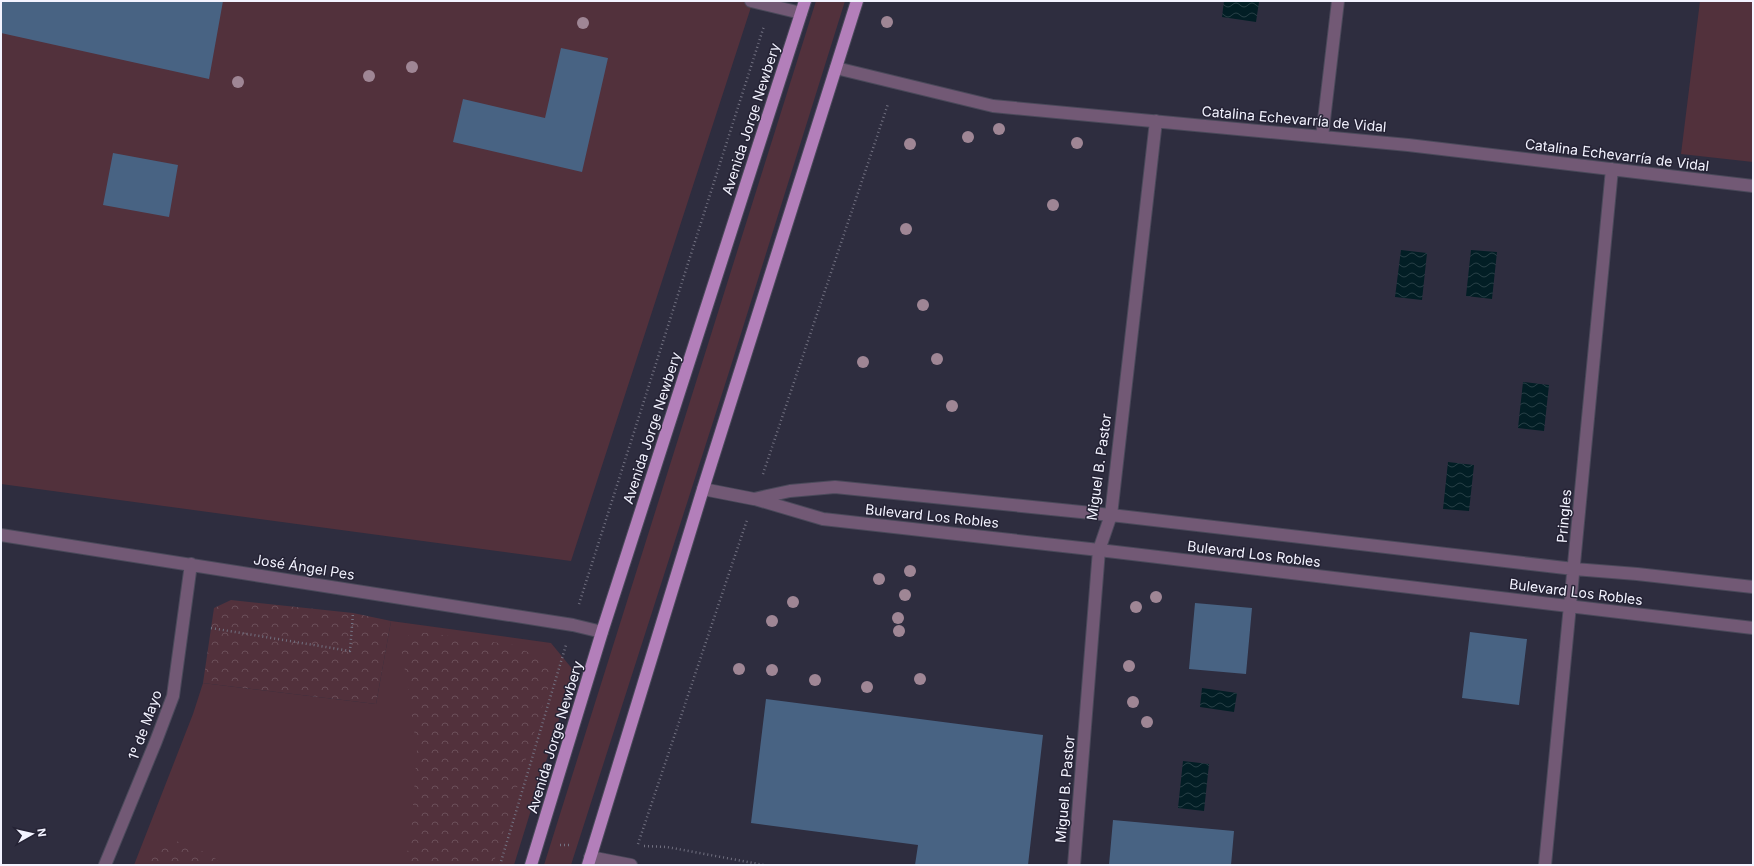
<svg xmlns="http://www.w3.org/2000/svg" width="1754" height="866" font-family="Inter,sans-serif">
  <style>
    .grass { fill: #52313c }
    .forest { fill: url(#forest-crowns) }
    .water { fill: url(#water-waves) }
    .building { fill: #486383 }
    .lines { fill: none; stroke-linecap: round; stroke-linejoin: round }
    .minor-casing { stroke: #4a495a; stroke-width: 14 }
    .major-casing { stroke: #4a495a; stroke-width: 14 }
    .path { stroke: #727181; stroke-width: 2.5; stroke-dasharray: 1 3; stroke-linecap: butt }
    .minor { stroke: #725975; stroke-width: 12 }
    .major { stroke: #b37fba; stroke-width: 12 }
    .tree { fill: #9f8695 }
    .labels { text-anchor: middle; stroke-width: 3; stroke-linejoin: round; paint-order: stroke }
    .street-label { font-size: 14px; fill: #f3f3ff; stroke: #252335 }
  </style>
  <defs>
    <pattern id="forest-crowns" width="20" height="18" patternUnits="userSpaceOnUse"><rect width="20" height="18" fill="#52313c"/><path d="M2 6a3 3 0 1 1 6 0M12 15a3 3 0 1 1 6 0" fill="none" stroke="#6b4f59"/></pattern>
    <pattern id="water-waves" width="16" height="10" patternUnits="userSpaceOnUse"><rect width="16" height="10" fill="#021e25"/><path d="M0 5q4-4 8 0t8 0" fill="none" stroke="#273f46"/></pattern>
  </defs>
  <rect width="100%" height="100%" fill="#2e2d3f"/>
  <!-- grass -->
  <path class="grass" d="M1,1H753L571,561L1,484Z
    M816,1H845L729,372L571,865H544Z
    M1700,1H1753V162L1681,154Z
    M391,621L551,643L574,671L514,865H134L193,714L203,683L376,704Z"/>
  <!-- forest -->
  <path class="forest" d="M231,600L353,613L391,621L376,704L203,683L214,608Z
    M413,631L514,645L555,666L493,865H399L410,847L417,751L407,681L400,644Z
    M181,840L215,858L221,865H143L147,856Z"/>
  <!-- water -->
  <path class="water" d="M1224,1L1259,2L1256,22L1222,17Z
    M1401,250L1427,253L1422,300L1395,297Z
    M1471,250L1497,252L1492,299L1466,296Z
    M1523,382L1549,385L1544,431L1518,428Z
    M1448,462L1474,465L1469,511L1443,509Z
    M1202,688L1237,693L1234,712L1200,707Z
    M1183,761L1209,764L1204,811L1178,808Z"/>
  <!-- building -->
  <path class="building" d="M1,1H223L209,79L1,33Z
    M561,48L608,58L582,172L453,142L463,99L545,118Z
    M113,153L178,165L169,217L103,205Z
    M1195,603L1252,608L1246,674L1189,669Z
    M1470,632L1527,639L1519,705L1462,698Z
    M766,699L1043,735L1028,865H915L918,845L751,823Z
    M1113,820L1234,831L1231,865H1109Z"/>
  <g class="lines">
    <defs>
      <path id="minor" d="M751,1L801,13
        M836,68L993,106L1408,145L1753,186
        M1322,137L1338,1
        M703,489L754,499L790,491L835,487L1111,515L1574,569L1637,574L1753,587
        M755,499L823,519L1099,550L1753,628
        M1,535L573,625L602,632
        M590,857L631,865
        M105,865L156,741L173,696L191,564
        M1074,865L1099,550L1111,515L1156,121
        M1545,865L1612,169"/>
      <path id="major" d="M531,865L602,632L805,1
        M588,865L703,489L857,1"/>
    </defs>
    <!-- minor casing -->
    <use href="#minor" class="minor-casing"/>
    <!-- major casing -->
    <use href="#major" class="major-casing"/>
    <!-- path -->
    <path class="path" d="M763,474L888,104
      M579,604L764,26
      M211,628L350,651L353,613
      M638,844L747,520
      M560,845H571
      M644,846L667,847L764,865
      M500,865L566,645"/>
    <!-- minor -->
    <use href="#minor" class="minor"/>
    <!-- major -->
    <use href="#major" class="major"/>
  </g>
  <!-- trees -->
  <g class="tree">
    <circle cx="887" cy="22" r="6"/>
    <circle cx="583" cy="23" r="6"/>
    <circle cx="412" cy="67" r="6"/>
    <circle cx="369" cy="76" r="6"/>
    <circle cx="238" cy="82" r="6"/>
    <circle cx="999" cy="129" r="6"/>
    <circle cx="968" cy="137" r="6"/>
    <circle cx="1077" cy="143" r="6"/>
    <circle cx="910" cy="144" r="6"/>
    <circle cx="1053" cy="205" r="6"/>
    <circle cx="906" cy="229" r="6"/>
    <circle cx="923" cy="305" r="6"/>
    <circle cx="937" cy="359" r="6"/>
    <circle cx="863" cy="362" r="6"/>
    <circle cx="952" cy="406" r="6"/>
    <circle cx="910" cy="571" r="6"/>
    <circle cx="879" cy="579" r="6"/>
    <circle cx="905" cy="595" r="6"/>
    <circle cx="1156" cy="597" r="6"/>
    <circle cx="793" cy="602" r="6"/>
    <circle cx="1136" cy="607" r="6"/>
    <circle cx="898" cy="618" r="6"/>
    <circle cx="772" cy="621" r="6"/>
    <circle cx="899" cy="631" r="6"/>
    <circle cx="1129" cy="666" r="6"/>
    <circle cx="739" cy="669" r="6"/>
    <circle cx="772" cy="670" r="6"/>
    <circle cx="920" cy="679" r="6"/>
    <circle cx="815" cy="680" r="6"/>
    <circle cx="867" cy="687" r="6"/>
    <circle cx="1133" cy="702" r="6"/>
    <circle cx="1147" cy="722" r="6"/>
  </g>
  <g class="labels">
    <!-- street labels -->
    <g class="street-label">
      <text transform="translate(751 119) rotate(-72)" y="5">Avenida Jorge Newbery</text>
      <text transform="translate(1294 119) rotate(5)" y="5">Catalina Echevarría de Vidal</text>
      <text transform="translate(1617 155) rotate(7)" y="5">Catalina Echevarría de Vidal</text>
      <text transform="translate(652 428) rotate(-72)" y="5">Avenida Jorge Newbery</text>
      <text transform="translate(1099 467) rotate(-82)" y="5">Miguel B. Pastor</text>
      <text transform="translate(932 516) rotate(6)" y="5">Bulevard Los Robles</text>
      <text transform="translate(1564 516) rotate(-85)" y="5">Pringles</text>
      <text transform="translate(1254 554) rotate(7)" y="5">Bulevard Los Robles</text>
      <text transform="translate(304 567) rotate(9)" y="5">José Ángel Pes</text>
      <text transform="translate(1576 592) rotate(7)" y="5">Bulevard Los Robles</text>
      <text transform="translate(145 725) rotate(-70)" y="5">1º de Mayo</text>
      <text transform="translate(555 737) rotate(-73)" y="5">Avenida Jorge Newbery</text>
      <text transform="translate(1065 789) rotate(-85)" y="5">Miguel B. Pastor</text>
    </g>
  </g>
  <!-- border -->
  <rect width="1754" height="866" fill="none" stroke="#f3f3ff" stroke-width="4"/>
  <!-- north arrow -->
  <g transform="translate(32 834) rotate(82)" stroke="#252335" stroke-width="3" paint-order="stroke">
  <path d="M0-3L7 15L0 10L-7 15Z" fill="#f3f3ff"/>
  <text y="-6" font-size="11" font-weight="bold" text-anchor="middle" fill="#f3f3ff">N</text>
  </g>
</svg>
